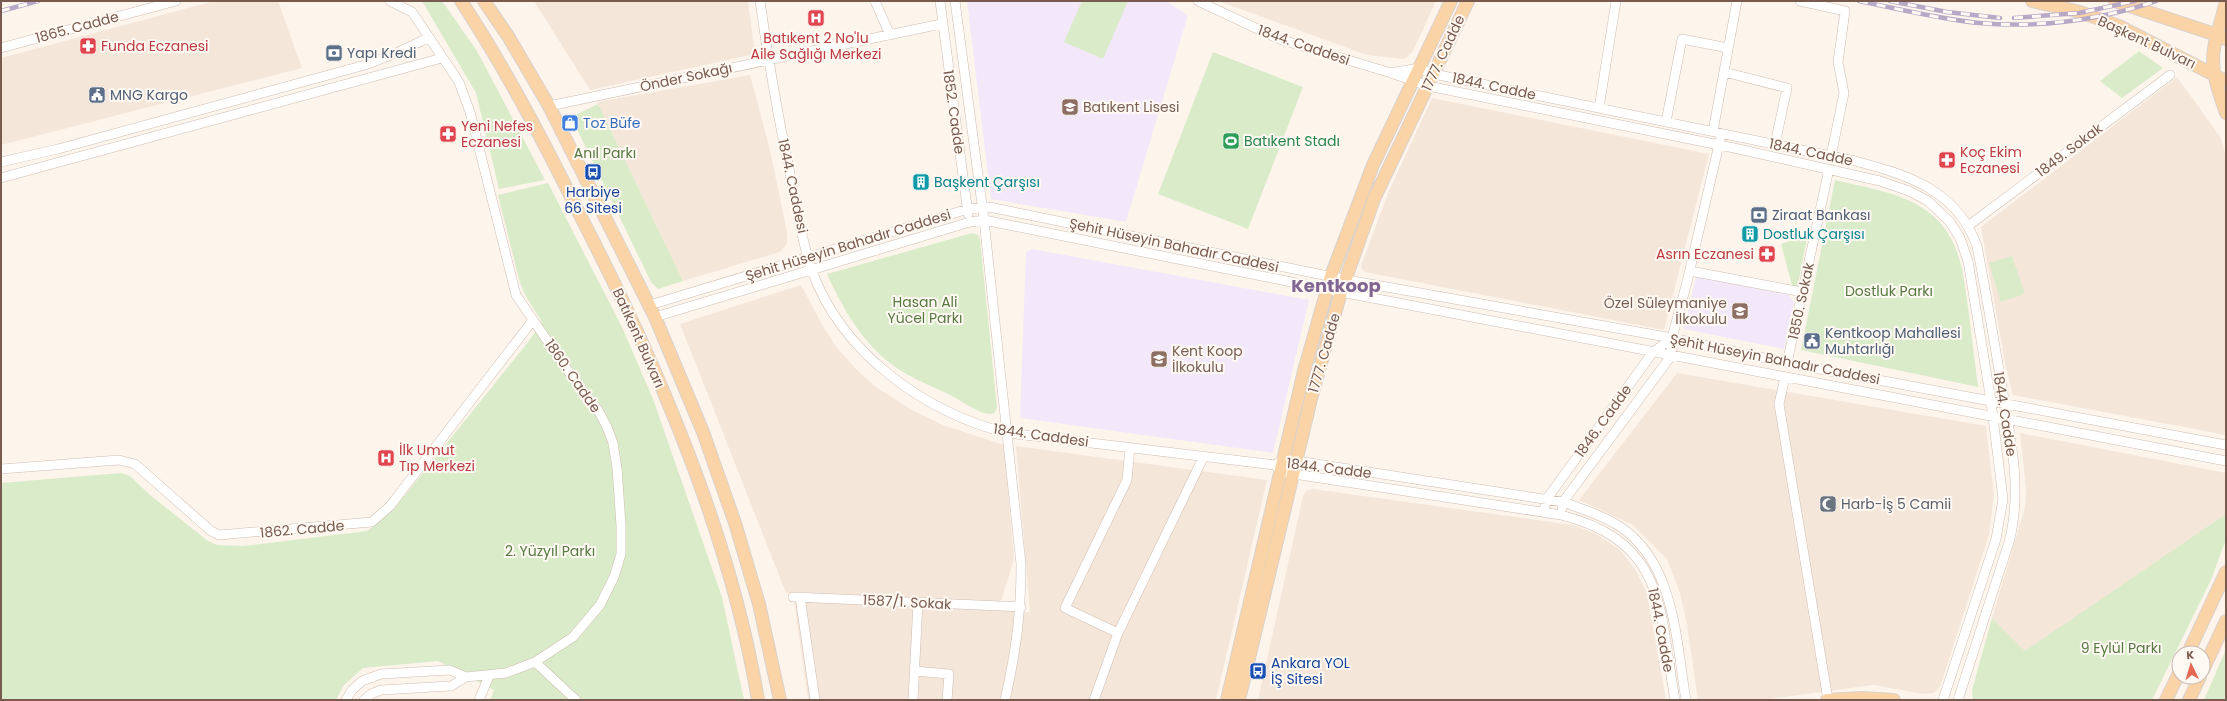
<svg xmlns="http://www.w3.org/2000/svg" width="2227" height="701" font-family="Poppins,sans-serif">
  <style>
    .residential { fill: #f5e6da }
    .education { fill: #f2e8fa }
    .green { fill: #daebc9 }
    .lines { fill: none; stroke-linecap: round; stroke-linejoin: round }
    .minor-casing { stroke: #d0bcb0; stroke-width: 10 }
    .major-casing { stroke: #d9d1cd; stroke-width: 14 }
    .minor { stroke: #fff; stroke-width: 9 }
    .major { stroke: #fad4a6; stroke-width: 12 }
    .rail-casing { stroke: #b7a8c8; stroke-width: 4.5 }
    .rail { stroke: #fff9f3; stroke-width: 3; stroke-dasharray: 9; stroke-linecap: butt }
    .labels { text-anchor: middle; stroke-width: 4; stroke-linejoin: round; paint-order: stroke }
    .street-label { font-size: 14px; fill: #795a4e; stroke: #fff9f3 }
    .health-label { font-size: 14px; fill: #be3a42; stroke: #fff9f3; text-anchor: start }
    .service-label { font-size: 14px; fill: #4e5e75; stroke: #fff9f3; text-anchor: start }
    .education-label { font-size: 14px; fill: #785e54; stroke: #fff9f3; text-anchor: start }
    .shop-label { font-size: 14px; fill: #366cbe; stroke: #fff9f3; text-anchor: start }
    .leisure-label { font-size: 14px; fill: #27864d; stroke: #fff9f3; text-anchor: start }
    .park-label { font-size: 14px; fill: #577942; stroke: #fff9f3 }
    .culture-label { font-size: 14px; fill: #0d838f; stroke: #fff9f3; text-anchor: start }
    .transit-label { font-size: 14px; fill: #164399; stroke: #fff9f3 }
    .worship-label { font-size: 14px; fill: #5b616d; stroke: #fff9f3; text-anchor: start }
    .district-label { font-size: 18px; font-weight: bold; fill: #816694; stroke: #fff9f3 }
  </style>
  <rect width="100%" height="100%" fill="#fdf5ec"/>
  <!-- residential -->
  <path class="residential" d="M214,1H278L302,68L1,145V58Z
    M534,1H748L755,54L590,90Z
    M1218,1H1436L1413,51L1406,58L1402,59L1367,55Z
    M750,75L769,146L787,231V244L780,252L683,281L597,102Z
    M2177,77L2221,138L2226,157V435L2013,395L2006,368L1981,227Z
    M1432,98L1709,154L1664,330L1365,272L1362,270L1361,266L1388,193Z
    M801,285L824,328L838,349L859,372L876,387L912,410L943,425L1004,445L1014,559L1001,601L786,593L680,324Z
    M1677,373L1986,426L1994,495L1989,535L1940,687L1933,693L1924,694L1873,685L1762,700H1698L1687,625L1680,593L1667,559L1633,525L1579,500Z
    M2020,433L2226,473V514L2025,652L1992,618L2025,507L2026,488Z
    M1016,446L1267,480L1216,700H808L794,601L1030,612Z
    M1313,489L1573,525L1596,534L1619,549L1635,569L1647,593L1666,700H1258L1303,496L1306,491Z"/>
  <!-- education -->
  <path class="education" d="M967,1H1166L1188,15L1126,222L991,199Z
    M1032,249L1309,300L1273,453L1020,418L1026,252Z
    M1696,276L1789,295L1794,302L1784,349L1684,329Z"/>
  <!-- green -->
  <path class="green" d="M422,1H442L477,51L545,180L499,189L476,93Z
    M1082,1H1128L1103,59L1064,42Z
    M2139,51L2163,68L2122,98L2100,81Z
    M1213,52L1303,87L1248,229L1158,194Z
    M598,104L683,281L658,289L651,282L571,117Z
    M1835,180C1862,187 1895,191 1919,206C1961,230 1963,272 1969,315C1972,339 1975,363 1978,387L1801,350Z
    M548,183L622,327L653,399L722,597L744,700H490L494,690L438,661L363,668L343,686L336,700H1V483L121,473L130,476L150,495L208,541L217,545L243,546L367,531L393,510L528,342L542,322L525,295L520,283L498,195Z
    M972,233L978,235L980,239L997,408L994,413L990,414C979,414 962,401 952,396C936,388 918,381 903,372C866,350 844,311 827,274Z
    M1808,234L1797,289H1793L1781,244Z
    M2012,256L2025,294L2001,302L1989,263Z
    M2226,514V539L2211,580L2152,700H1973L1972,690L1992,618L2025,651Z
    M2226,649V700H2204Z"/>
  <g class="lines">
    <defs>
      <path id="minor" d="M390,1L412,12L459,82L470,112L516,295L568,371L598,410L607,427L613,443L617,468L621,525V554L614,577L600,605L573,637L535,662L506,673L466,677
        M760,1C768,59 778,116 790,174C797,206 801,240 812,271C842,353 924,412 1007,433L1275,465
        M875,1L890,35
        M940,1L968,214
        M955,1L984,220L1021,564C1021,615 1016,651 1005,700
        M1198,1L1279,39L1391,73
        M1800,1L1845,11L1838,62L1844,93L1831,156
        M1,48L176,1
        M1724,72L1787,88L1775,144
        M549,106L941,24
        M1599,108L1616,1
        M1666,122L1682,39L1728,48
        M1713,131L1737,1
        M1,162L58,149L365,65L396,53L428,38
        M1,178L442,58
        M1968,226L2170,75
        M1690,271L1802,292
        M650,305L968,209L989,207L1353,281L1672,338L1787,363L2226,445
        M655,317L970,222L984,220L1341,292L2226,461
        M1787,363L1829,169
        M1785,377L1779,404L1828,700
        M1,469L119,460L135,464L211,531L219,535L372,522L390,506L533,320
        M1562,508L1563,502L1671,356L1672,338L1688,278L1720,140
        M1544,512L1546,500L1653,352L1672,338
        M793,597L1021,607
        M800,597L815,700
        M1118,633L1065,608L1127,480L1130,447
        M535,662L576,700
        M914,671L949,674L947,700
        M346,700L352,690L362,681L381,674L450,670L466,677L451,686L381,690L371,694L364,700
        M479,700L489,676
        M913,700L918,602
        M1094,700L1118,633L1204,456
        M1675,700C1659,610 1667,542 1561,515L1281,472L1275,465L1284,459L1563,502C1582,509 1602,515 1619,526C1675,562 1676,641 1686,700
        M1943,700L1996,539L2003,499L1991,401L1968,261L1960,238L1950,222L1928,201L1909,191L1880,181L1734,148L1428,86L1391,73L1419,68L1434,74L1855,161C1908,175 1957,190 1977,246C1985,287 1992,329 1999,370C2008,426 2024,486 2009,542L1958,700"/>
      <path id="major" d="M461,1C507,71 545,144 582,219C658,366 731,536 758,700
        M484,1L508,36L549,106L655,317L703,432L735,523L759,604L780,700
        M2032,1L2080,12L2119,26L2226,81
        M2115,1L2217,35L2226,2
        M2226,39L2217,35C2208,66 2216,84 2226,113
        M2188,653L2226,572
        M2203,670L2226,621
        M1227,700L1304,371L1331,276L1373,165L1451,1
        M1239,700L1311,399L1341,292L1374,199L1468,1
        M1827,700L1862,698L1894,700
        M2166,700L2179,673
        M2189,700L2200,677"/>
    </defs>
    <!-- minor casing -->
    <use href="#minor" class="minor-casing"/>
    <!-- major casing -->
    <use href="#major" class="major-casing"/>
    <!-- minor -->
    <use href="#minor" class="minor"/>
    <!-- major -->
    <use href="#major" class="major"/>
    <defs>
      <path id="rail" d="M1859,1C1899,9 1939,19 1979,23C2038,28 2100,20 2156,1
        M1890,1L1947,12L2000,18
        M1,11L38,1
        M2014,18L2079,13L2135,1"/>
    </defs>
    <!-- rail casing -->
    <use href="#rail" class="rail-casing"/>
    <!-- rail -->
    <use href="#rail" class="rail"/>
  </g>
  <!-- icons -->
  <defs>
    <symbol id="hospital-square" viewBox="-11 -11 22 22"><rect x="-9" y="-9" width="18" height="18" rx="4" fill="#e0444e" stroke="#fff9f3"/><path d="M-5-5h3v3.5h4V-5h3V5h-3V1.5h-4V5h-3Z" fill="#fff"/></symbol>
    <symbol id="pharmacy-square" viewBox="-11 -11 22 22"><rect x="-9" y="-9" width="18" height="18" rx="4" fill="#e0444e" stroke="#fff9f3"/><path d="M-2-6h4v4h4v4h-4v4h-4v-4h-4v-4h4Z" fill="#fff"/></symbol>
    <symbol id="bank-square" viewBox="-11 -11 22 22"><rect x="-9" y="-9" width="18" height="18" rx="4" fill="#5c6f8a" stroke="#fff9f3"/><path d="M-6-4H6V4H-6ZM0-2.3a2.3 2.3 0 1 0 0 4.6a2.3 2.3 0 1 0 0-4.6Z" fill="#fff"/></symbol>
    <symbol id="civic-square" viewBox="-11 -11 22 22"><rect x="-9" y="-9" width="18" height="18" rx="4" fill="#5c6f8a" stroke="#fff9f3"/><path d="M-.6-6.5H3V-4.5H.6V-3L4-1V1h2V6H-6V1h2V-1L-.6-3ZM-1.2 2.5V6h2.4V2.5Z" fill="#fff"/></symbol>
    <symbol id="school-square" viewBox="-11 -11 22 22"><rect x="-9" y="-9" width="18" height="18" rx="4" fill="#8d6e63" stroke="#fff9f3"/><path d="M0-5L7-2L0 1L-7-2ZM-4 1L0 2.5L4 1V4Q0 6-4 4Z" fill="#fff"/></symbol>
    <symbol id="shop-square" viewBox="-11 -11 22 22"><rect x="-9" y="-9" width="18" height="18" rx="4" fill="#3f7fe0" stroke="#fff9f3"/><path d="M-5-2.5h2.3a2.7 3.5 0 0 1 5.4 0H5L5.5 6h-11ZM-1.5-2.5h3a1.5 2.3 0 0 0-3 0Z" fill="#fff"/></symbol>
    <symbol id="stadium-square" viewBox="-11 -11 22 22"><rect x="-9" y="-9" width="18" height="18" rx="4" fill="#2e9e5b" stroke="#fff9f3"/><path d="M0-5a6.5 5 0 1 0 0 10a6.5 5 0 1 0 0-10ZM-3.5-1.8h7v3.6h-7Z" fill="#fff"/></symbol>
    <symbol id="bus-square" viewBox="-11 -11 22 22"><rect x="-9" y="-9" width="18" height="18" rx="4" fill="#1a4fb4" stroke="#fff9f3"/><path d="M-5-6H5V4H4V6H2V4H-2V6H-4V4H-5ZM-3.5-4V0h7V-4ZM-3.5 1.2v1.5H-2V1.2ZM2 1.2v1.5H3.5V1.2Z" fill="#fff"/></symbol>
    <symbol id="building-square" viewBox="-11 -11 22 22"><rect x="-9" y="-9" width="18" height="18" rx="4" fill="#0f9aa8" stroke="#fff9f3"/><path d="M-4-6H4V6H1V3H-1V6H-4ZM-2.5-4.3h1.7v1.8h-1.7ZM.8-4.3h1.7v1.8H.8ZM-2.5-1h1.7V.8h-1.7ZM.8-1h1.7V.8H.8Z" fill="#fff"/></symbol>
    <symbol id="mosque-square" viewBox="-11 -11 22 22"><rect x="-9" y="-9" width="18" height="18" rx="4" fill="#6b7280" stroke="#fff9f3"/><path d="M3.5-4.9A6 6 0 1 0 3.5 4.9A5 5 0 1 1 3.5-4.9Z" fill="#fff"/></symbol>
  </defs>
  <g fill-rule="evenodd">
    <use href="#hospital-square" x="806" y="8" width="20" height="20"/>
    <use href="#pharmacy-square" x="78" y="36" width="20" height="20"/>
    <use href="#bank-square" x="324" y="43" width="20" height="20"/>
    <use href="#civic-square" x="87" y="85" width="20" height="20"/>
    <use href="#school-square" x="1060" y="97" width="20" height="20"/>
    <use href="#shop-square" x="560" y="113" width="20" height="20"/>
    <use href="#pharmacy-square" x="438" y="124" width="20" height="20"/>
    <use href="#stadium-square" x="1221" y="131" width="20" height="20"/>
    <use href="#pharmacy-square" x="1937" y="150" width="20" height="20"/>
    <use href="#bus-square" x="583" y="162" width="20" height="20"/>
    <use href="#building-square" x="911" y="172" width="20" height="20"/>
    <use href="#bank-square" x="1749" y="205" width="20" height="20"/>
    <use href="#building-square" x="1740" y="224" width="20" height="20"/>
    <use href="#pharmacy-square" x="1757" y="244" width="20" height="20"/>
    <use href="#school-square" x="1730" y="301" width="20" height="20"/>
    <use href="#civic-square" x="1802" y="331" width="20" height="20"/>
    <use href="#school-square" x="1149" y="349" width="20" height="20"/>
    <use href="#hospital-square" x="376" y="448" width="20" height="20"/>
    <use href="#mosque-square" x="1818" y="494" width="20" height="20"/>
    <use href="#bus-square" x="1248" y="661" width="20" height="20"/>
  </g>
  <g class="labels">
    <!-- street labels -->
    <g class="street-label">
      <text transform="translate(77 27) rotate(-15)" y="5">1865. Cadde</text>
      <text transform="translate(2147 42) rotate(25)" y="5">Başkent Bulvarı</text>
      <text transform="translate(1304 45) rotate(19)" y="5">1844. Caddesi</text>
      <text transform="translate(1443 53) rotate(-65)" y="5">1777. Cadde</text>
      <text transform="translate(686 77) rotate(-12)" y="5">Önder Sokağı</text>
      <text transform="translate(1494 86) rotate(12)" y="5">1844. Cadde</text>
      <text transform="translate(954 112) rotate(82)" y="5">1852. Cadde</text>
      <text transform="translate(2069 150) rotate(-37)" y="5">1849. Sokak</text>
      <text transform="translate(1811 152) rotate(12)" y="5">1844. Cadde</text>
      <text transform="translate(793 186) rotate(78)" y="5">1844. Caddesi</text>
      <text transform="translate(848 245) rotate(-17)" y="5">Şehit Hüseyin Bahadır Caddesi</text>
      <text transform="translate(1174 245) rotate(12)" y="5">Şehit Hüseyin Bahadır Caddesi</text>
      <text transform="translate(1801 301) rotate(-78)" y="5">1850. Sokak</text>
      <text transform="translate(639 338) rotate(66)" y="5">Batıkent Bulvarı</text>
      <text transform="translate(1324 353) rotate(-74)" y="5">1777. Cadde</text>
      <text transform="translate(1775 359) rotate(11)" y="5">Şehit Hüseyin Bahadır Caddesi</text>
      <text transform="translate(573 376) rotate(55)" y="5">1860. Cadde</text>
      <text transform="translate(2005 414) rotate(81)" y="5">1844. Cadde</text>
      <text transform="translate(1603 421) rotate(-54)" y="5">1846. Cadde</text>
      <text transform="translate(1041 435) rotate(8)" y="5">1844. Caddesi</text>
      <text transform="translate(1329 468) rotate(7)" y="5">1844. Cadde</text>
      <text transform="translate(302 529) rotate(-5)" y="5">1862. Cadde</text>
      <text transform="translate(907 602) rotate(3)" y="5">1587/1. Sokak</text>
      <text transform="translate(1661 630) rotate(79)" y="5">1844. Cadde</text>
    </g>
    <!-- health labels -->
    <g class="health-label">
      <text x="816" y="43" text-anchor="middle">Batıkent 2 No'lu<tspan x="816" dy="16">Aile Sağlığı Merkezi</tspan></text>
      <text x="101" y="51">Funda Eczanesi</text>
      <text x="461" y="131">Yeni Nefes<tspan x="461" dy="16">Eczanesi</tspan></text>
      <text x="1960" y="157">Koç Ekim<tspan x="1960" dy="16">Eczanesi</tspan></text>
      <text x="1754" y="259" text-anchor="end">Asrın Eczanesi</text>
      <text x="399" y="455">İlk Umut<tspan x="399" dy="16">Tıp Merkezi</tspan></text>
    </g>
    <!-- service labels -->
    <g class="service-label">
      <text x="347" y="58">Yapı Kredi</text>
      <text x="110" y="100">MNG Kargo</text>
      <text x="1772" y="220">Ziraat Bankası</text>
      <text x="1825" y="338">Kentkoop Mahallesi<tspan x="1825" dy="16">Muhtarlığı</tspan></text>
    </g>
    <!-- education labels -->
    <g class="education-label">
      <text x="1083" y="112">Batıkent Lisesi</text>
      <text x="1727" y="308" text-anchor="end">Özel Süleymaniye<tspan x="1727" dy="16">İlkokulu</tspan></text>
      <text x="1172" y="356">Kent Koop<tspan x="1172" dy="16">İlkokulu</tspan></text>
    </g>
    <!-- shop labels -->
    <g class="shop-label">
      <text x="583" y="128">Toz Büfe</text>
    </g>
    <!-- leisure labels -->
    <g class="leisure-label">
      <text x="1244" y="146">Batıkent Stadı</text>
    </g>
    <!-- park labels -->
    <g class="park-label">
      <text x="605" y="158">Anıl Parkı</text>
      <text x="1889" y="296">Dostluk Parkı</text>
      <text x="925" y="307">Hasan Ali<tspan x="925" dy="16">Yücel Parkı</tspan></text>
      <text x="550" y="556">2. Yüzyıl Parkı</text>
      <text x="2121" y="653">9 Eylül Parkı</text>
    </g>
    <!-- culture labels -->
    <g class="culture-label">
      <text x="934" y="187">Başkent Çarşısı</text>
      <text x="1763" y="239">Dostluk Çarşısı</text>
    </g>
    <!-- transit labels -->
    <g class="transit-label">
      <text x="593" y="197">Harbiye<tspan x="593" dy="16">66 Sitesi</tspan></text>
      <text x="1271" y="668" text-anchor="start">Ankara YOL<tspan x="1271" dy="16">İŞ Sitesi</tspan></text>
    </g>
    <!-- worship labels -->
    <g class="worship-label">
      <text x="1841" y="509">Harb-İş 5 Camii</text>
    </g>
    <!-- district labels -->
    <g class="district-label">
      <text x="1336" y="292">Kentkoop</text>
    </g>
  </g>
  <!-- border -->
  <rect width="2227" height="701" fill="none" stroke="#795a4e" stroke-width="4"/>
  <!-- north arrow -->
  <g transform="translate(2191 665) rotate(355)"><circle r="19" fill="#fff9f3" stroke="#c9b9b1"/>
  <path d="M0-3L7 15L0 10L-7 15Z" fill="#e56853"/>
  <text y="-6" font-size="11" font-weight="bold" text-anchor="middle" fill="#795a4e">K</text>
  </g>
</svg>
